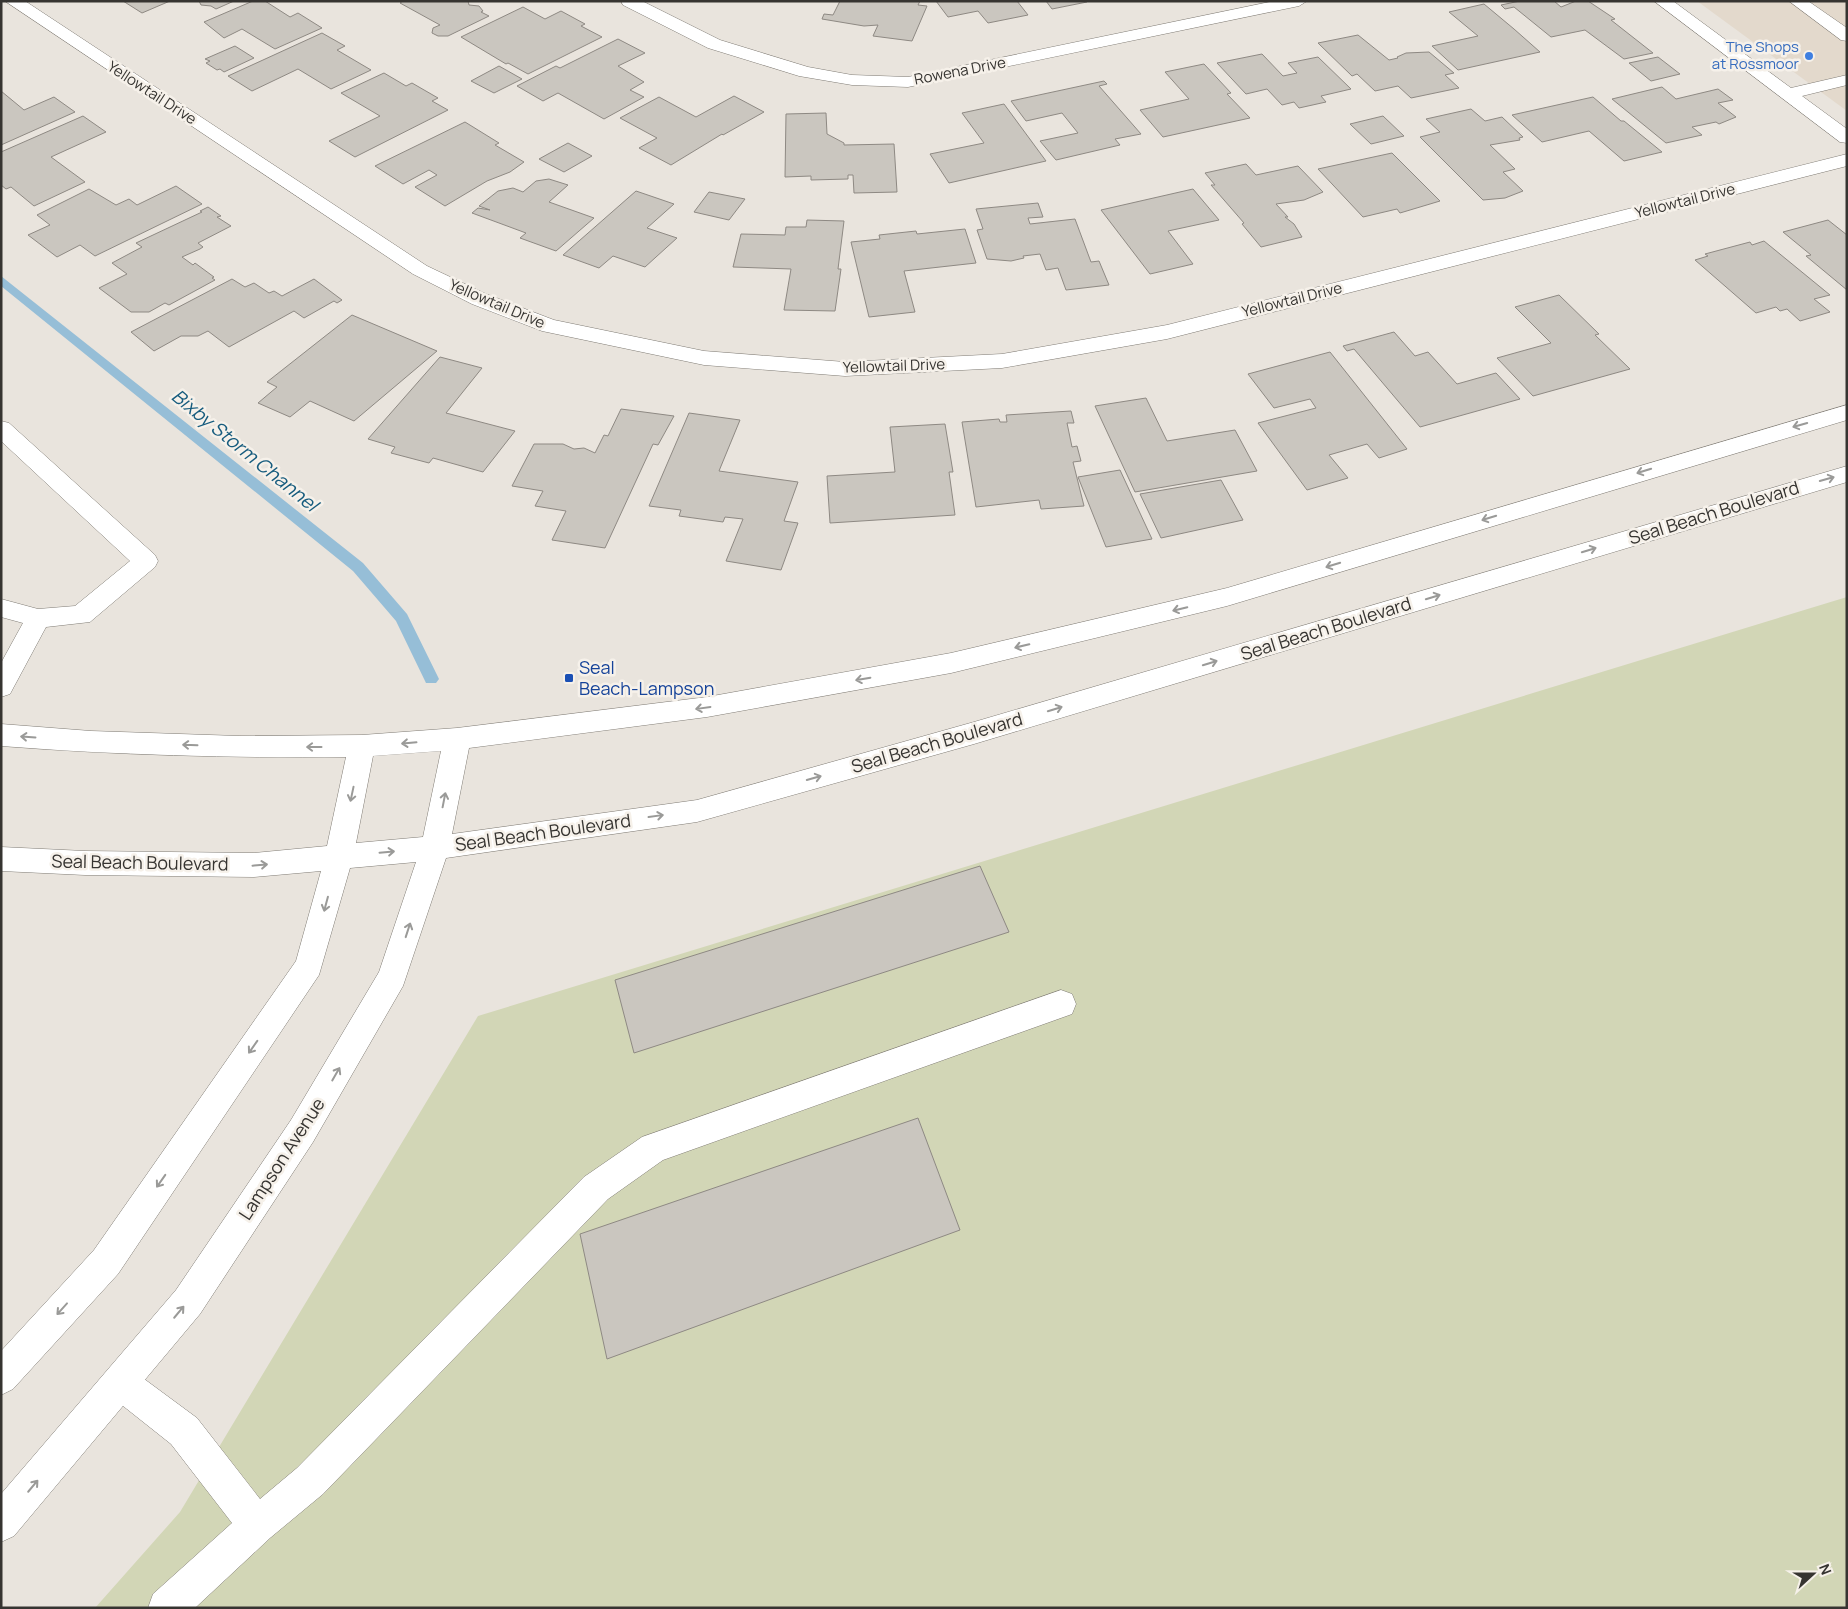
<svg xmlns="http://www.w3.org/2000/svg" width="1848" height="1609" font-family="Manrope,sans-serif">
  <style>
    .built { fill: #e3d9cc }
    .green { fill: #d2d6b6 }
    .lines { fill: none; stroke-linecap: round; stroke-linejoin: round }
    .stream { fill: #96bed7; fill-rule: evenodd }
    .building { fill: #cac6bf; stroke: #8e8983 }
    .minor-casing { stroke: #807c75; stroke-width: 1 }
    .major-casing { stroke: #807c75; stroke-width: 1 }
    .minor { fill: #fff; fill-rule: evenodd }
    .major { fill: #fff; fill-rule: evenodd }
    .oneway { stroke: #9a9a98 }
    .shop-dot { fill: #3f7fe0; stroke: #f6f1ea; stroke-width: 2 }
    .transit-dot { fill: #1a4fb4; stroke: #f6f1ea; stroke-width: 2 }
    .labels { text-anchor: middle; stroke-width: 5; stroke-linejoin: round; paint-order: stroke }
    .far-shop-label { font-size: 15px; fill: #366cbe; stroke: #f6f1ea; text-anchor: end }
    .far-street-label { font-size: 15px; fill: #363431; stroke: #f6f1ea }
    .street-label { font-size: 18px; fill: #363431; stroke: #f6f1ea }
    .transit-label { font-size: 18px; fill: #164399; stroke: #f6f1ea; text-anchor: start }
    .water-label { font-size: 19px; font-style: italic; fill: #175c7e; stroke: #f6f1ea }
  </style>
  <rect width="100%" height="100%" fill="#e9e4dd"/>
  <!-- built -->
  <path class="built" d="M1697,1H1847V111Z"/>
  <!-- green -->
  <path class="green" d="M1847,597V1608H95L180,1512L478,1016Z"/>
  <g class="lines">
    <!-- stream -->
    <path class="stream" d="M1,276L363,563L407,614L439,679L436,683H426L396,621L353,571L1,286Z"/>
  </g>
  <!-- building -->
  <path class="building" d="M123,1H170L142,13Z
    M199,1H234L216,9L211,6L201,5Z
    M253,1H265L290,17L298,13L322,28L275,49L242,29L224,38L204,22Z
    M403,1H468L469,5L479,6L483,11L481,12L489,16L448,36H438L432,33L433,28L440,25L400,3Z
    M840,1H920L918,5L927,6L912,41L873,36L878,25L864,26L822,19L824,14L833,15Z
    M936,1H1017L1028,15L988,23L978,11L948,17Z
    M1046,1H1086L1087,2L1052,9Z
    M1520,1H1554L1561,7L1576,1H1588L1615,19L1611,20L1653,53L1624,59L1585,30L1551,37L1514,7L1505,9L1501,5Z
    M1484,4L1514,29L1540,52L1458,70L1432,46L1478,36L1449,12Z
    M523,7L545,19L561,11L585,24L581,26L602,37L528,74L508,63L506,64L461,37Z
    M322,33L345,46L337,50L371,70L331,89L298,69L252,91L228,76Z
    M1358,35L1389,60L1398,58L1397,57L1406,53L1429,52L1454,73L1445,75L1459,88L1411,98L1398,86L1375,91L1357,74L1352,76L1318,43Z
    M618,39L645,53L618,66L644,82L630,90L644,97L604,119L558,93L543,101L517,86L556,66L560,68Z
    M235,46L254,58L224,72L220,69L217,70L206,63L210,61L205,59Z
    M1262,54L1283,76L1297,73L1288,63L1318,57L1351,89L1321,96L1326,102L1299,108L1294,102L1282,105L1267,89L1246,94L1217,63Z
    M1658,57L1680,74L1651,81L1629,63Z
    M1204,64L1231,93L1227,94L1250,118L1163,137L1140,110L1189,99L1165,72Z
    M499,66L522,79L494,93L471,81Z
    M384,73L406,86L412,83L438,98L432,101L448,110L355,157L329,141L380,116L341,93Z
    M1104,81L1107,84L1099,86L1141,134L1115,139L1120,145L1056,160L1040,141L1078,133L1062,113L1026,121L1011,101Z
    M1662,87L1676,99L1718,89L1733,100L1718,103L1736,117L1719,124L1716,122L1692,127L1702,135L1666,143L1612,99Z
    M1,91L24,110L54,97L75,112L1,145Z
    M734,96L764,112L723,135L722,134L671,165L639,148L657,138L620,118L659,97L696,117Z
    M1593,97L1621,121H1624L1662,152L1624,161L1589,131L1542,142L1512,115Z
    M1004,104L1046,161L949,183L930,154L984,143L962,113Z
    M1471,109L1485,121L1502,117L1523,137L1519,138L1520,140L1490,145L1515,169L1503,172L1523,191L1505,198L1483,200L1420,137L1440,132L1426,119Z
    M826,113L827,134L844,143V145L894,144L897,192L854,193L853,175H848V179L811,180V176L785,177L786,114Z
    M83,116L106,132L51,157L85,182L34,206L11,187L6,189L1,185V152Z
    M1383,116L1404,136L1371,144L1350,124Z
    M465,122L499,143L495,145L524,162L510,172L487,181L445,206L415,187L437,175L429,170L403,184L375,166Z
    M568,143L592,156L564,172L539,159Z
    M1392,153L1440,201L1400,213L1397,209L1363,217L1318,169Z
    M1246,164L1256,175L1298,166L1323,192L1304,200L1276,204L1288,217H1285L1294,224L1302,237L1261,247L1242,224L1244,223L1211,185H1215L1205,173Z
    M549,179L568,185L549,202L594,218L556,251L520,238L526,233L472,213L478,208L490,210L479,206L498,191L513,188L523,192L536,181Z
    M176,186L202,204L95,256L80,245L57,257L28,235L50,225L37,215L89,189L116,205L129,199L137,205Z
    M1193,189L1219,220L1168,231L1193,264L1150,274L1101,210Z
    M636,191L674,204L647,228L677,238L645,267L613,256L599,268L563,255Z
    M709,192L745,199L729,220L694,212Z
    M1038,203L1043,217L1028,218L1030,224L1075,219L1091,262L1099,261L1109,285L1066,290L1058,268L1046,270L1040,254L1023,256L1024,258L1011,261L987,259L977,230L983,229L976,209Z
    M208,207L221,216L217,217L231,226L198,243L203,247L200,249L182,257L193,265L195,263L214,277L212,278L215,280L169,305L165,303L149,312H131L99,288L127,274L112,263L142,247L136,243L202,212L200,211Z
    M807,220L844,221L838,269H841L835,311L784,310L791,269L733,267L741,234L785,235L786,227H806Z
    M1828,220L1847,235V290L1806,256L1811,255L1783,232Z
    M965,229L976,263L904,271L915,312L869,317L851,242L880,239L879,235L916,231L917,234Z
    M1764,241L1830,295L1814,299L1830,312L1800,321L1787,309L1780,311L1776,307L1756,313L1695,260L1708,256L1705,254L1750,242L1752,245Z
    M232,279L245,287L254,283L269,293L274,291L282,296L314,279L342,300L337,303L334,301L304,318L294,311L229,347L208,331L198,336H181L154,351L131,332Z
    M1559,295L1599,334L1595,335L1630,369L1533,396L1497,358L1551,343L1515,307Z
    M352,315L437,351L354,421L310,401L290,417L258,403L277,387L267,382Z
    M1394,332L1415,356L1428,352L1457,384L1496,373L1520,399L1420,427L1354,349L1347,351L1343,346Z
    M1330,352L1407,449L1379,458L1367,444L1329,455L1348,478L1307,490L1258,423L1316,408L1310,399L1274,408L1248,374Z
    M440,357L482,368L446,413L515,431L483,472L433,458L429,463L391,453L395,447L368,439Z
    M1146,398L1167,441L1235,430L1257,471L1135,492L1095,406Z
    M621,409L674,416L658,445L653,444L605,548L552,540L566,511L535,506L543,491L512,486L534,444H563L574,449L584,448L595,453L604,435L608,436Z
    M1071,411L1074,423H1067L1072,447L1077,446L1081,461L1073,462L1084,506L1041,509L1039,500L976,507L962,422L999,419L1000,422H1007L1006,415Z
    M689,413L740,420L719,471L798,482L784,521L798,523L781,570L726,561L743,519L725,517L723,522L679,516L681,510L649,506Z
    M945,424L953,472H949L955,515L830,523L827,476L895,472L890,427Z
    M1120,470L1152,539L1106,547L1078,477Z
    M1221,480L1243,520L1161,538L1140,494Z
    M980,866L1009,932L634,1053L615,980Z
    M918,1118L960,1230L607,1359L580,1234Z"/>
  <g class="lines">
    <defs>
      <path id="minor" d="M5,1H25L427,266L486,294L554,320L704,351L845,362L1002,354L1167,325L1847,154V166L1167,339L1002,368L845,376L704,365L542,331L472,304L413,274Z
        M621,1H642L720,40L808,67L852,75L908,77L1274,1H1307L1299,6L908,87L852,85L799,76L708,48L623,5Z
        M1654,1H1673L1791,88L1847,75V85L1802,96L1847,129V143L1840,142Z
        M1789,1H1808L1847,28V41L1841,40Z
        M1,421L9,423L155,555L158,561L155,567L90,622L46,627L10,694L1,697V663L23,623L1,617V599L38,609L75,606L130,561L1,441Z
        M1061,990L1072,994L1076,1004L1072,1014L663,1160L608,1199L323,1494L270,1538L195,1608H148L153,1594L232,1523L171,1444L108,1394L102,1382L108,1370L120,1364L132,1370L197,1418L260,1499L297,1468L584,1177L642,1137Z"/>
      <path id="major" d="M1847,405V420L1227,606L951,673L707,717L469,748L452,834L697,800L974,722L1847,466V482L974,744L697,822L446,858L403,986L313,1142L200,1314L14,1536L1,1542V1494L176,1290L291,1120L379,972L416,862L350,868L319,975L118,1274L13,1389L1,1395V1351L94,1250L296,961L321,871L254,877L85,875L1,871V847L85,851L254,853L327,846L346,757C231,758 116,755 1,746V724L91,731L239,736L362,735L457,728L707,697L951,653L1227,588ZM441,751L423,837L356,843L373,756Z"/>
    </defs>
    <!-- minor casing -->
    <use href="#minor" class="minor-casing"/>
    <!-- major casing -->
    <use href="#major" class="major-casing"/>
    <!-- minor -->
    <use href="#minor" class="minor"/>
    <!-- major -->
    <use href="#major" class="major"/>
  </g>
  <!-- one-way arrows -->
  <defs><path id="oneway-shaft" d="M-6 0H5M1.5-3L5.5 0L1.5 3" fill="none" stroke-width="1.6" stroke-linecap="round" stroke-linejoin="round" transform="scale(1.25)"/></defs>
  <g class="oneway">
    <use href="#oneway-shaft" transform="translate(1800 425) rotate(164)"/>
    <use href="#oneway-shaft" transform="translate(1644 471) rotate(163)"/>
    <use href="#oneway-shaft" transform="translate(1827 479) rotate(-16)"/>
    <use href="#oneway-shaft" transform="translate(1489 518) rotate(163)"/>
    <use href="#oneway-shaft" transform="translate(1589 550) rotate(-17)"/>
    <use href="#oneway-shaft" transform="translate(1333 565) rotate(163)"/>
    <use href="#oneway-shaft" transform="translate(1433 597) rotate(-17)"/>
    <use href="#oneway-shaft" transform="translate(1180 609) rotate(167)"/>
    <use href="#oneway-shaft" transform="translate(1022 646) rotate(167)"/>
    <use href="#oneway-shaft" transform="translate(1210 663) rotate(-17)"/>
    <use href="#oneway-shaft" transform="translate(863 679) rotate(170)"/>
    <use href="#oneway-shaft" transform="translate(703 708) rotate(172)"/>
    <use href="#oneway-shaft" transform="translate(1055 709) rotate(-17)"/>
    <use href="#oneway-shaft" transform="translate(28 737) rotate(-176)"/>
    <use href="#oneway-shaft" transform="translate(409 743) rotate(175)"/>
    <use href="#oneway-shaft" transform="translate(190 745) rotate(-178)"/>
    <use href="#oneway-shaft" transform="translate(314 747) rotate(180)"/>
    <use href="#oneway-shaft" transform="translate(814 778) rotate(-16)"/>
    <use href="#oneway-shaft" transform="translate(352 794) rotate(102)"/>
    <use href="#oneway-shaft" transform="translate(444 800) rotate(-79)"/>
    <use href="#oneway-shaft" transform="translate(656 816) rotate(-8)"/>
    <use href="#oneway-shaft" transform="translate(387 852) rotate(-5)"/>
    <use href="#oneway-shaft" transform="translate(260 865) rotate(-5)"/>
    <use href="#oneway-shaft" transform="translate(326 904) rotate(105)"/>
    <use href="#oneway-shaft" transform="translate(408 930) rotate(-72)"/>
    <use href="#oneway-shaft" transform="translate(253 1047) rotate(125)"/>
    <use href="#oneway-shaft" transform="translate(336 1074) rotate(-60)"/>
    <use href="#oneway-shaft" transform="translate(161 1181) rotate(125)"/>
    <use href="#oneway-shaft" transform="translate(62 1309) rotate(132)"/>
    <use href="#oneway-shaft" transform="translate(179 1312) rotate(-50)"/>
    <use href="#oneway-shaft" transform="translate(33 1486) rotate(-50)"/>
  </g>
  <!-- markers -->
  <circle class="shop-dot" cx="1809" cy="56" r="5"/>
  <rect class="transit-dot" x="564" y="673" width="10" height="10" rx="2.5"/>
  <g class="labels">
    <!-- far-shop labels -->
    <g class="far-shop-label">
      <text x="1799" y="52">The Shops<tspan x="1799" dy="17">at Rossmoor</tspan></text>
    </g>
    <!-- far-street labels -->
    <g class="far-street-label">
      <text transform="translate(960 71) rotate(-11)" y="5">Rowena Drive</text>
      <text transform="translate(152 93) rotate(33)" y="5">Yellowtail Drive</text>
      <text transform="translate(1685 201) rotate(-14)" y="5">Yellowtail Drive</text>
      <text transform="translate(1292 300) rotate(-14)" y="5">Yellowtail Drive</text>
      <text transform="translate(497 304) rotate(23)" y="5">Yellowtail Drive</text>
      <text transform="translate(894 366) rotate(-2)" y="5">Yellowtail Drive</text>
    </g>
    <!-- street labels -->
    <g class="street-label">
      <text transform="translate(1714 513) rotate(-17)" y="6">Seal Beach Boulevard</text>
      <text transform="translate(1326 629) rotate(-17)" y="6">Seal Beach Boulevard</text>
      <text transform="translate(937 743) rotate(-16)" y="6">Seal Beach Boulevard</text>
      <text transform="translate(543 833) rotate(-8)" y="6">Seal Beach Boulevard</text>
      <text transform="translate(140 863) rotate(1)" y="6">Seal Beach Boulevard</text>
      <text transform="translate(282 1159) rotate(-57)" y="6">Lampson Avenue</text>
    </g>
    <!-- transit labels -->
    <g class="transit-label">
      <text x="579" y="674">Seal<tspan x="579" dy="21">Beach-Lampson</tspan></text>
    </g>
    <!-- water labels -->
    <g class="water-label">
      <text transform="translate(245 450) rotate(39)" y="7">Bixby Storm Channel</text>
    </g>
  </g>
  <!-- border -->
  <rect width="1848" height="1609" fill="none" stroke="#363431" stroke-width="5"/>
  <!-- north arrow -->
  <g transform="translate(1813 1574) rotate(69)" stroke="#f6f1ea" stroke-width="4" paint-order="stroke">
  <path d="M0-4L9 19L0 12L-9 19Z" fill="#363431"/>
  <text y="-8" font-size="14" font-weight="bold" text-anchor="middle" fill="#363431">N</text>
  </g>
</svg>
